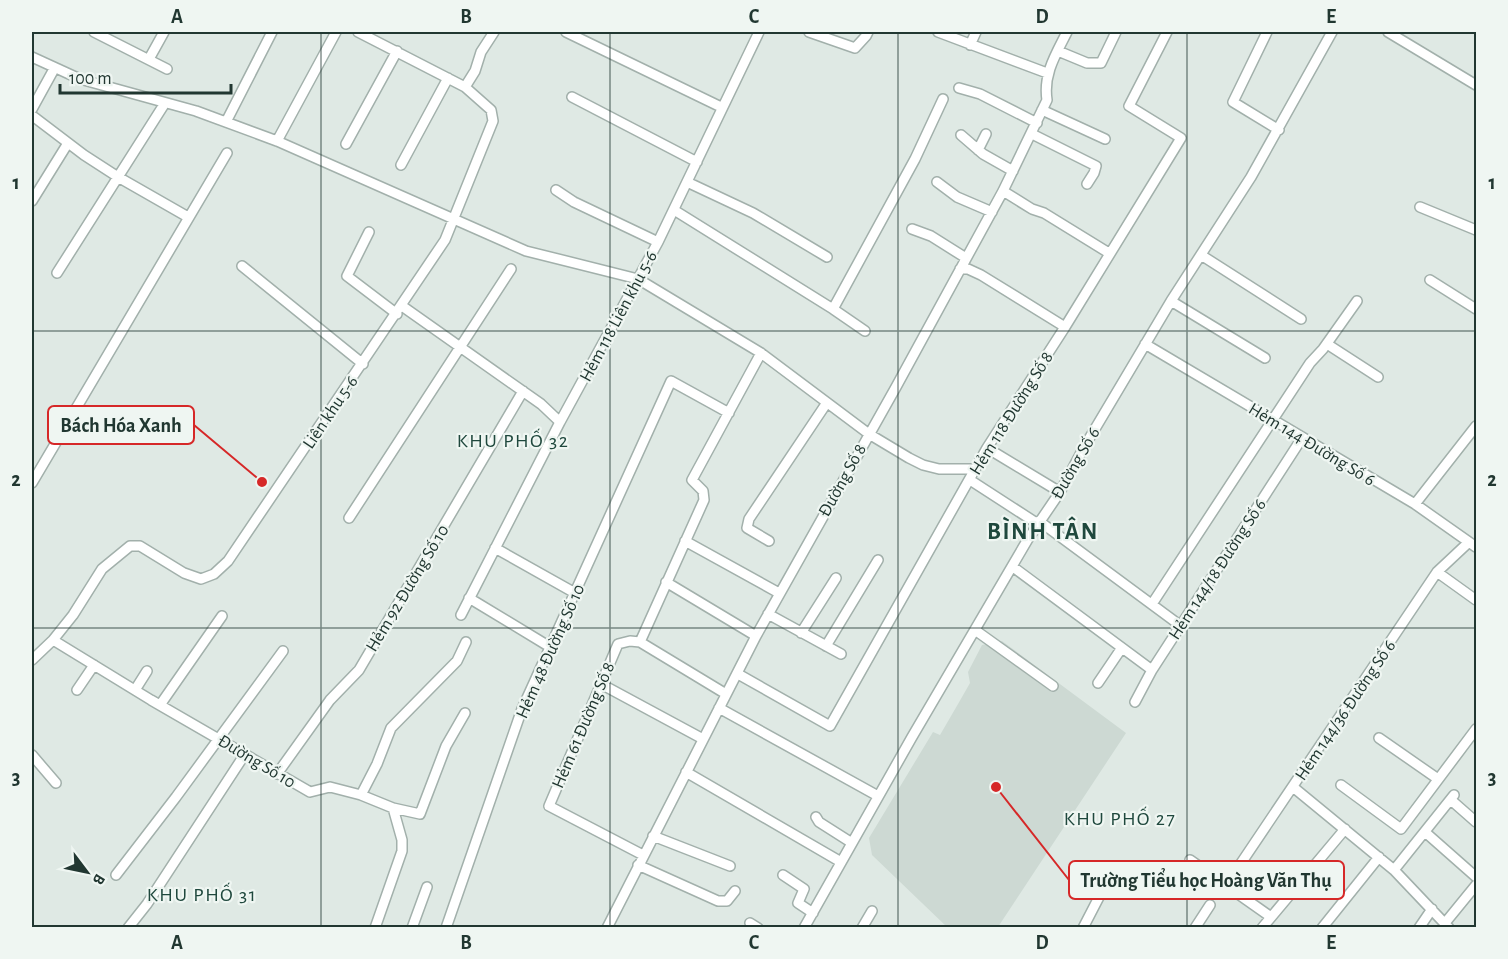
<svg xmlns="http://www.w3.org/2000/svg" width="1508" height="959" font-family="'Alegreya Sans',sans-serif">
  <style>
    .built { fill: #cdd9d3 }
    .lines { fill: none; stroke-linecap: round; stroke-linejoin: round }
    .street-casing { stroke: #a2b0ab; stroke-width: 12 }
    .street { stroke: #fff; stroke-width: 9 }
    .grid { fill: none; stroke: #213731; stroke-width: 1.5; stroke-opacity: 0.55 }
    .labels { text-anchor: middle; stroke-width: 4.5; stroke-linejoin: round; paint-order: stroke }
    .street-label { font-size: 18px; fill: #213731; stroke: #eff6f2 }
    .neighbourhood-label { font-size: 20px; letter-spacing: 1.5px; fill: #1f483d; stroke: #eff6f2 }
    .district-label { font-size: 24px; font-weight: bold; letter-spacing: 1.5px; fill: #1f483d; stroke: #eff6f2 }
    .leader { fill: none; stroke: #d62828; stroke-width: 2 }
    .callout-dot { fill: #d62828; stroke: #eff6f2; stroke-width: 2 }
    .callout { fill: #eff6f2; stroke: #d62828; stroke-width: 2 }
    .callout-label { font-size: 20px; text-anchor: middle; font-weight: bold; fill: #213731 }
    .neatline { fill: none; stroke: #213731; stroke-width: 2 }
    .grid-label { font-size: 20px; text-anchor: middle; font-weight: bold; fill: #213731 }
  </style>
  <rect width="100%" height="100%" fill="#dfe9e4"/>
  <!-- built -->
  <path class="built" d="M1002,641L1126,733L998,927H947L872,855L869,838L933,732L940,735L958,704L970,683L968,672L982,645Z"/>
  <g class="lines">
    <defs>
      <path id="street" d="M94,32L167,69
        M358,32L465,87
        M566,32L721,107
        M809,32L855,48L866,36L868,32
        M938,32L1047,73
        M1267,32L1233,102L1279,130
        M1388,32L1476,85
        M970,45L976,32
        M1058,51L1087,63H1101L1116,32
        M32,57L80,79L196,111L277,141L526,251L638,279L761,353L869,434L909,458L923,465L939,469H975
        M149,59L164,32
        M959,88L980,94L1037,123
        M572,97L697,162
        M32,109L54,69
        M1042,110L1105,139
        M32,118L34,117L84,155L118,177L188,217
        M226,122L272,32
        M1032,134L1096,166L1094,173L1087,184
        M961,135L983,154L1013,171
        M277,141L336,32
        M346,144L397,51
        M978,150L986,134
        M401,165L448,78
        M687,182L753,213L827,257
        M937,182L957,197L992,212
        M556,190L574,202L658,242
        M1003,191L1032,209L1044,213L1109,253
        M32,201L68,143
        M1420,207L1476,230
        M674,210L833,309L865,331
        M912,229L931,236L966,258
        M369,232L347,276L397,314
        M1201,255L1301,319
        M242,266L363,364
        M960,269H968L981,275L1065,327
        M57,273L165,103
        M1430,280L1476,309
        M1171,301L1265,358
        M402,306L541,404L560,422L658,242L759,32
        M833,309L915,159L943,99
        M1145,344L1415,504L1476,547
        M1327,344L1378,377
        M987,448L1060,492
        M970,480L1038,524
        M32,483L227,153
        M1415,504L1476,426
        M349,518L511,269
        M1039,521L1181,626
        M685,541L779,593
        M769,541L747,528L749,519L826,404
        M495,548L575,593
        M1013,567L1152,670
        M1437,572L1476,600
        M666,582L756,636
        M469,598L550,647
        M1152,604L1310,363L1323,349L1357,301
        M768,614L841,654
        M461,615L560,422
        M975,630L1053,686
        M801,633L836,578
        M53,640L151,700L310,792L330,787L361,795L393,808L402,840V851L375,928
        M640,642L726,694
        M826,646L878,560
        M32,660L53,640L73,615L102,569L130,546H140L184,573L201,579L214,574L228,561L445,240L493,121L491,110L465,87L475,71L481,52L494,32
        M738,674L830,726L987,448L1065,327L1181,138L1129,106L1167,32
        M1098,683L1121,649
        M601,684L703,739
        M77,690L94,665
        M135,690L147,671
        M1135,702L1152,670L1302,438
        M160,705L222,616
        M719,708L878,796
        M1379,738L1438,779
        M32,755L56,783
        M686,772L841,862
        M277,774L330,700L359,670L523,391
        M1341,785L1401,829L1476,729
        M1293,787L1394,870L1449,928
        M361,795L377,764L391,728L457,661L466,642
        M1451,800L1476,822
        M393,808L420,814L446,746L465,713
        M816,817L819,822L852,843
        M1425,832L1476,877
        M653,836L730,866
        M643,855L549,806L618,644L630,641L640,642L704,500L703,491L692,480L761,353
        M1190,860L1271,917
        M638,865L718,901H727L735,891
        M1394,870L1454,795
        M116,875L176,797L283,651
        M783,875L804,889L798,903L813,913
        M1227,884L1437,572L1469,542
        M750,923L758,928
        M1445,923L1476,885
        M128,928L147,904L245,754
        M412,928L427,887
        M446,928L522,709L671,381L729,413
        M607,928L756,636L896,387L1003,191L1047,100C1043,74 1056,54 1067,32
        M804,928L912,737L1028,539L1060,492L1083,449L1171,301L1251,177L1332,32
        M862,928L872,911
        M1083,928L1112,872
        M1195,928L1210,905
        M1262,928L1345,829
        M1322,928L1379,857
        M1419,928L1432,909"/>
    </defs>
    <!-- street casing -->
    <use href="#street" class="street-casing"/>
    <!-- street -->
    <use href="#street" class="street"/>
  </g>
  <!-- grid -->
  <path class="grid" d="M321,32V928M610,32V928M898,32V928M1187,32V928M32,331H1476M32,628H1476"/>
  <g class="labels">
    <!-- street labels -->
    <g class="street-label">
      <text transform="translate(618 316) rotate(-62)" y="6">Hẻm 118 Liên khu 5-6</text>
      <text transform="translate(330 412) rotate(-56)" y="6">Liên khu 5-6</text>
      <text transform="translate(1011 413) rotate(-58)" y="6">Hẻm 118 Đường Số 8</text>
      <text transform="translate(1312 444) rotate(31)" y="6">Hẻm 144 Đường Số 6</text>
      <text transform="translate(1075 463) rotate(-60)" y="6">Đường Số 6</text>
      <text transform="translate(842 480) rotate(-61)" y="6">Đường Số 8</text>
      <text transform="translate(1217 569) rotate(-57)" y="6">Hẻm 144/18 Đường Số 6</text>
      <text transform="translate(407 588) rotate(-59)" y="6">Hẻm 92 Đường Số 10</text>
      <text transform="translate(550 651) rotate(-66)" y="6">Hẻm 48 Đường Số 10</text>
      <text transform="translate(1345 710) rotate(-56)" y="6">Hẻm 144/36 Đường Số 6</text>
      <text transform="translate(583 725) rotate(-67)" y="6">Hẻm 61 Đường Số 8</text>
      <text transform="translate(257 761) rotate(31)" y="6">Đường Số 10</text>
    </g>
    <!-- neighbourhood labels -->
    <g class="neighbourhood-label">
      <text x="513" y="447">KHU PHỐ 32</text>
      <text x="1120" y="825">KHU PHỐ 27</text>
      <text x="202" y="901">KHU PHỐ 31</text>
    </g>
    <!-- district labels -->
    <g class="district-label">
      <text x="1043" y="539">BÌNH TÂN</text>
    </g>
  </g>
  <!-- callouts -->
  <path class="leader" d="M262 482L194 425M996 787L1069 880"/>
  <g class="callout-dot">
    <circle cx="262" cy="482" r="6"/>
    <circle cx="996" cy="787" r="6"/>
  </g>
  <g class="callout">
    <rect x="48" y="406" width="146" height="38" rx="6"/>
    <rect x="1069" y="861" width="275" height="38" rx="6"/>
  </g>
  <g class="callout-label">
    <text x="121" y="432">Bách Hóa Xanh</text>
    <text x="1206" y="887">Trường Tiểu học Hoàng Văn Thụ</text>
  </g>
  <!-- border -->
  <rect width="1508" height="959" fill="none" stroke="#eff6f2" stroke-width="66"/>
  <!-- north arrow -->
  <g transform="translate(87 872) rotate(122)" stroke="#eff6f2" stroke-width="4.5" paint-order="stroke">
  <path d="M0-4.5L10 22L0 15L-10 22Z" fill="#213731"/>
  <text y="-9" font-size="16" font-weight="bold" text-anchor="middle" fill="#213731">B</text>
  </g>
  <!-- scale -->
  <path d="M60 84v9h171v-9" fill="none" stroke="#213731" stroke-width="3"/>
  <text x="69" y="84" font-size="18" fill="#213731" stroke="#eff6f2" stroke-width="4.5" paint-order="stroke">100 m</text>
  <rect x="33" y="33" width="1442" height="893" class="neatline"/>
  <g class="grid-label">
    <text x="177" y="23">A</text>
    <text x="466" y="23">B</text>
    <text x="754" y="23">C</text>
    <text x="1042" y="23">D</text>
    <text x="1331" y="23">E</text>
    <text x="16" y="189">1</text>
    <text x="1492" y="189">1</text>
    <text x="16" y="486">2</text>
    <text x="1492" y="486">2</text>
    <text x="16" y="784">3</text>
    <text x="1492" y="784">3</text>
    <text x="177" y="949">A</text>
    <text x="466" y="949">B</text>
    <text x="754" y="949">C</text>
    <text x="1042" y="949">D</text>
    <text x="1331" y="949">E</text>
  </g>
</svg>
